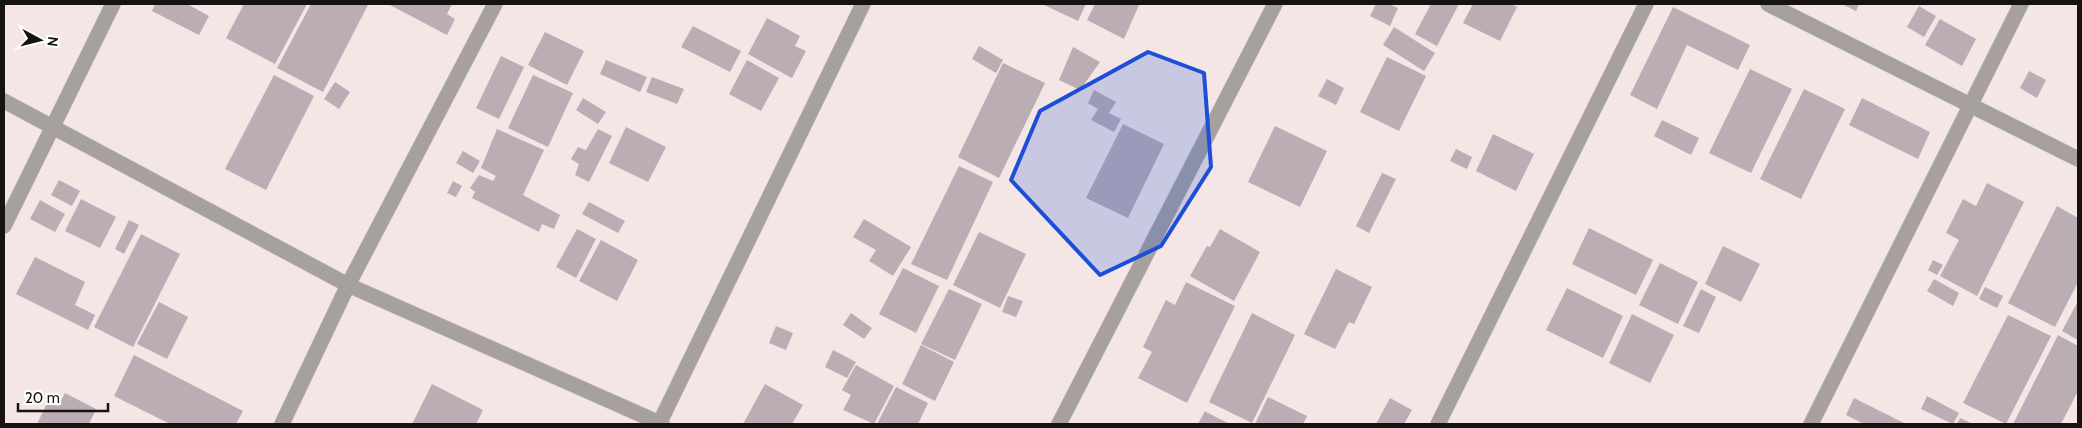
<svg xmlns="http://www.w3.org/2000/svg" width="2082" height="428" font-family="Cabin,sans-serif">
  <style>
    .building { fill: #baaeb4 }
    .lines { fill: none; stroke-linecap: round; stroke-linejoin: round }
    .minor-casing { stroke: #d0c4c3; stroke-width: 16 }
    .minor { stroke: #a6a19e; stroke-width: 15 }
    .marked { fill: #1d4ed8; fill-opacity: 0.2; stroke: #1d4ed8; stroke-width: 4; stroke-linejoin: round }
  </style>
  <rect width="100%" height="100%" fill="#f3e6e5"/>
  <!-- building -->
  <path class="building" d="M155,4H190L189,5L209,16L199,35L152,11Z
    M244,4H307L275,64L226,38Z
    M311,4L368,5L323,92L277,68Z
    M388,4H452L447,14L455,19L447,35Z
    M1042,4H1086L1078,21Z
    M1095,4L1139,5L1124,39L1087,20Z
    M1376,4H1389L1398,8L1390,26L1370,16Z
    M1431,4H1459L1437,46L1415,34Z
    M1473,4H1511L1517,7L1500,41L1463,23Z
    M1842,4H1859L1856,11Z
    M1919,6L1936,16L1924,37L1907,27Z
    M1673,7L1750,45L1738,70L1687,45L1657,109L1630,95Z
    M767,18L800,36L795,46L806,51L792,78L748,54Z
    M1940,19L1976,39L1962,66L1925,45Z
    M693,26L741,51L730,72L681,47Z
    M1394,27L1435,53L1424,71L1383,45Z
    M545,32L584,51L567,85L528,65Z
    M979,46L1003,60L996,73L972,59Z
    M1073,47L1100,62L1080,90L1059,80Z
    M501,56L524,67L499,119L476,108Z
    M1387,57L1426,76L1399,131L1360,112Z
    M606,60L647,77L640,92L600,74Z
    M747,60L779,78L761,111L729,94Z
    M1003,63L1045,83L999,178L958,157Z
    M1750,69L1792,89L1751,173L1709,153Z
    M2029,71L2046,80L2037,98L2020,88Z
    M274,75L314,96L266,190L225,169Z
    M533,75L573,93L548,147L508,128Z
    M652,77L684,89L677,104L646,92Z
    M1327,79L1344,88L1336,105L1318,96Z
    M335,82L350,92L339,109L324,99Z
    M1804,89L1845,109L1801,199L1760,179Z
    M1094,90L1116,102L1109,113L1121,119L1114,132L1091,120L1098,109L1088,103Z
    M583,98L606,112L598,124L576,110Z
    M1862,98L1930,132L1918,159L1849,125Z
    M1662,120L1699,138L1691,155L1654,136Z
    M1123,124L1164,144L1128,218L1086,198Z
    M1275,126L1327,151L1300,207L1248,182Z
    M626,127L666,147L648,182L609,163Z
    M497,129L544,150L523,195L560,215L554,229L542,224L539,232L472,198L475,192L470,188L479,175L493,181L496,176L481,168Z
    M598,129L612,136L589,182L575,175L579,164L571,159L578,147L586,150Z
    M1493,134L1534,154L1516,191L1476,171Z
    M1456,149L1472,157L1467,169L1450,161Z
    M463,151L480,161L473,173L456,163Z
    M959,166L993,182L947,280L911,264Z
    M1382,173L1396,179L1369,233L1356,226Z
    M59,180L80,191L72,206L51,195Z
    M453,181L462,186L456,197L447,193Z
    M1987,183L2024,202L1977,296L1940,276L1959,240L1946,233L1963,199L1976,206Z
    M81,199L116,217L100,248L65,231Z
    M40,200L65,214L55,232L30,219Z
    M589,202L625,221L618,233L582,214Z
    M2057,206L2078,218V282L2055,327L2008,303Z
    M864,219L911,247L893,276L869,261L876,250L853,237Z
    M129,220L139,225L124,254L115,249Z
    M1589,228L1653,260L1636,295L1572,264Z
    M577,229L596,239L576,278L556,267Z
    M1220,229L1260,252L1234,301L1190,276L1207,246L1210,247Z
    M979,232L1026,254L1000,308L953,285Z
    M141,234L180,254L133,347L94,327Z
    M601,240L638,260L617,301L579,281Z
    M1723,246L1760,264L1741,302L1705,284Z
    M35,257L85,282L75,305L95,315L88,330L16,294Z
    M1933,260L1943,265L1937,275L1928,270Z
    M1660,263L1698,282L1678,324L1639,305Z
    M903,268L939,286L916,333L879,314Z
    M1336,269L1372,287L1354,324L1349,322L1335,349L1304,334Z
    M1934,279L1959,293L1953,306L1927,291Z
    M1186,282L1235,306L1187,403L1138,378L1152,352L1143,347L1166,300L1175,305Z
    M1985,287L2003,296L1997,308L1979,299Z
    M1567,288L1623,316L1603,358L1546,330Z
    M949,289L982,304L955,360L921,344Z
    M1701,289L1716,297L1699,333L1683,326Z
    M1008,296L1023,301L1016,317L1002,312Z
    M2078,301V340L2062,331Z
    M159,302L188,317L167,359L137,344Z
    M851,313L872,328L864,339L843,325Z
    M1252,313L1295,335L1252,423L1209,402Z
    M1632,314L1674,335L1650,383L1609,363Z
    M2008,315L2051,336L2006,424L1963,403Z
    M776,326L793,333L786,350L769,343Z
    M2058,335L2078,346V391L2061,424H2013Z
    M921,345L954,362L935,401L902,384Z
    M833,350L856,362L847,378L825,367Z
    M134,355L243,411L236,424H170L114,396Z
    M856,365L894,386L874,424L843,410L851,395L842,390Z
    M432,384L483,410L476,424H412Z
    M765,384L803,405L792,424H743Z
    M896,387L928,403L918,424H877Z
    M65,393L96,409L89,424H37L48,401L58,406Z
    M1927,396L1959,413L1953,424L1921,409Z
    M1268,397L1307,416L1303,424H1255Z
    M1390,398L1412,410L1404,424H1376Z
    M1854,398L1906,424H1864L1846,415Z
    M1205,411L1206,412L1230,424H1198Z
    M1960,418L1973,424H1957Z"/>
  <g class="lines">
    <defs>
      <path id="minor" d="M1768,4L2078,159
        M4,101L348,285L662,424
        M4,226L113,4
        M282,424L348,285L495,4
        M659,424L863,4
        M1059,424L1275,4
        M1438,424L1646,4
        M1811,424L2021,4"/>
    </defs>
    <!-- minor casing -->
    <use href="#minor" class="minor-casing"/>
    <!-- minor -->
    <use href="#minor" class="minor"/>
  </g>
  <!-- marked area -->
  <path class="marked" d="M1148,52L1204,73L1211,167L1161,246L1100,275L1011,180L1040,111Z"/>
  <!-- border -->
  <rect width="2082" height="428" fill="none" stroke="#181313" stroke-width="10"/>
  <!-- north arrow -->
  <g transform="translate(40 40) rotate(97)" stroke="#ffffff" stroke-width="4" paint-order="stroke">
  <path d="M0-4L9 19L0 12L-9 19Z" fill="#181313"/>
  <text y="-8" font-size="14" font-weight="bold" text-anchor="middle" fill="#181313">N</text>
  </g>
  <!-- scale -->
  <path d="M18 403v8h90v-8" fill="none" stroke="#181313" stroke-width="2.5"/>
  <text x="25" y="403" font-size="15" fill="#181313" stroke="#ffffff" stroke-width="4" paint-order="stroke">20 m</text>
</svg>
